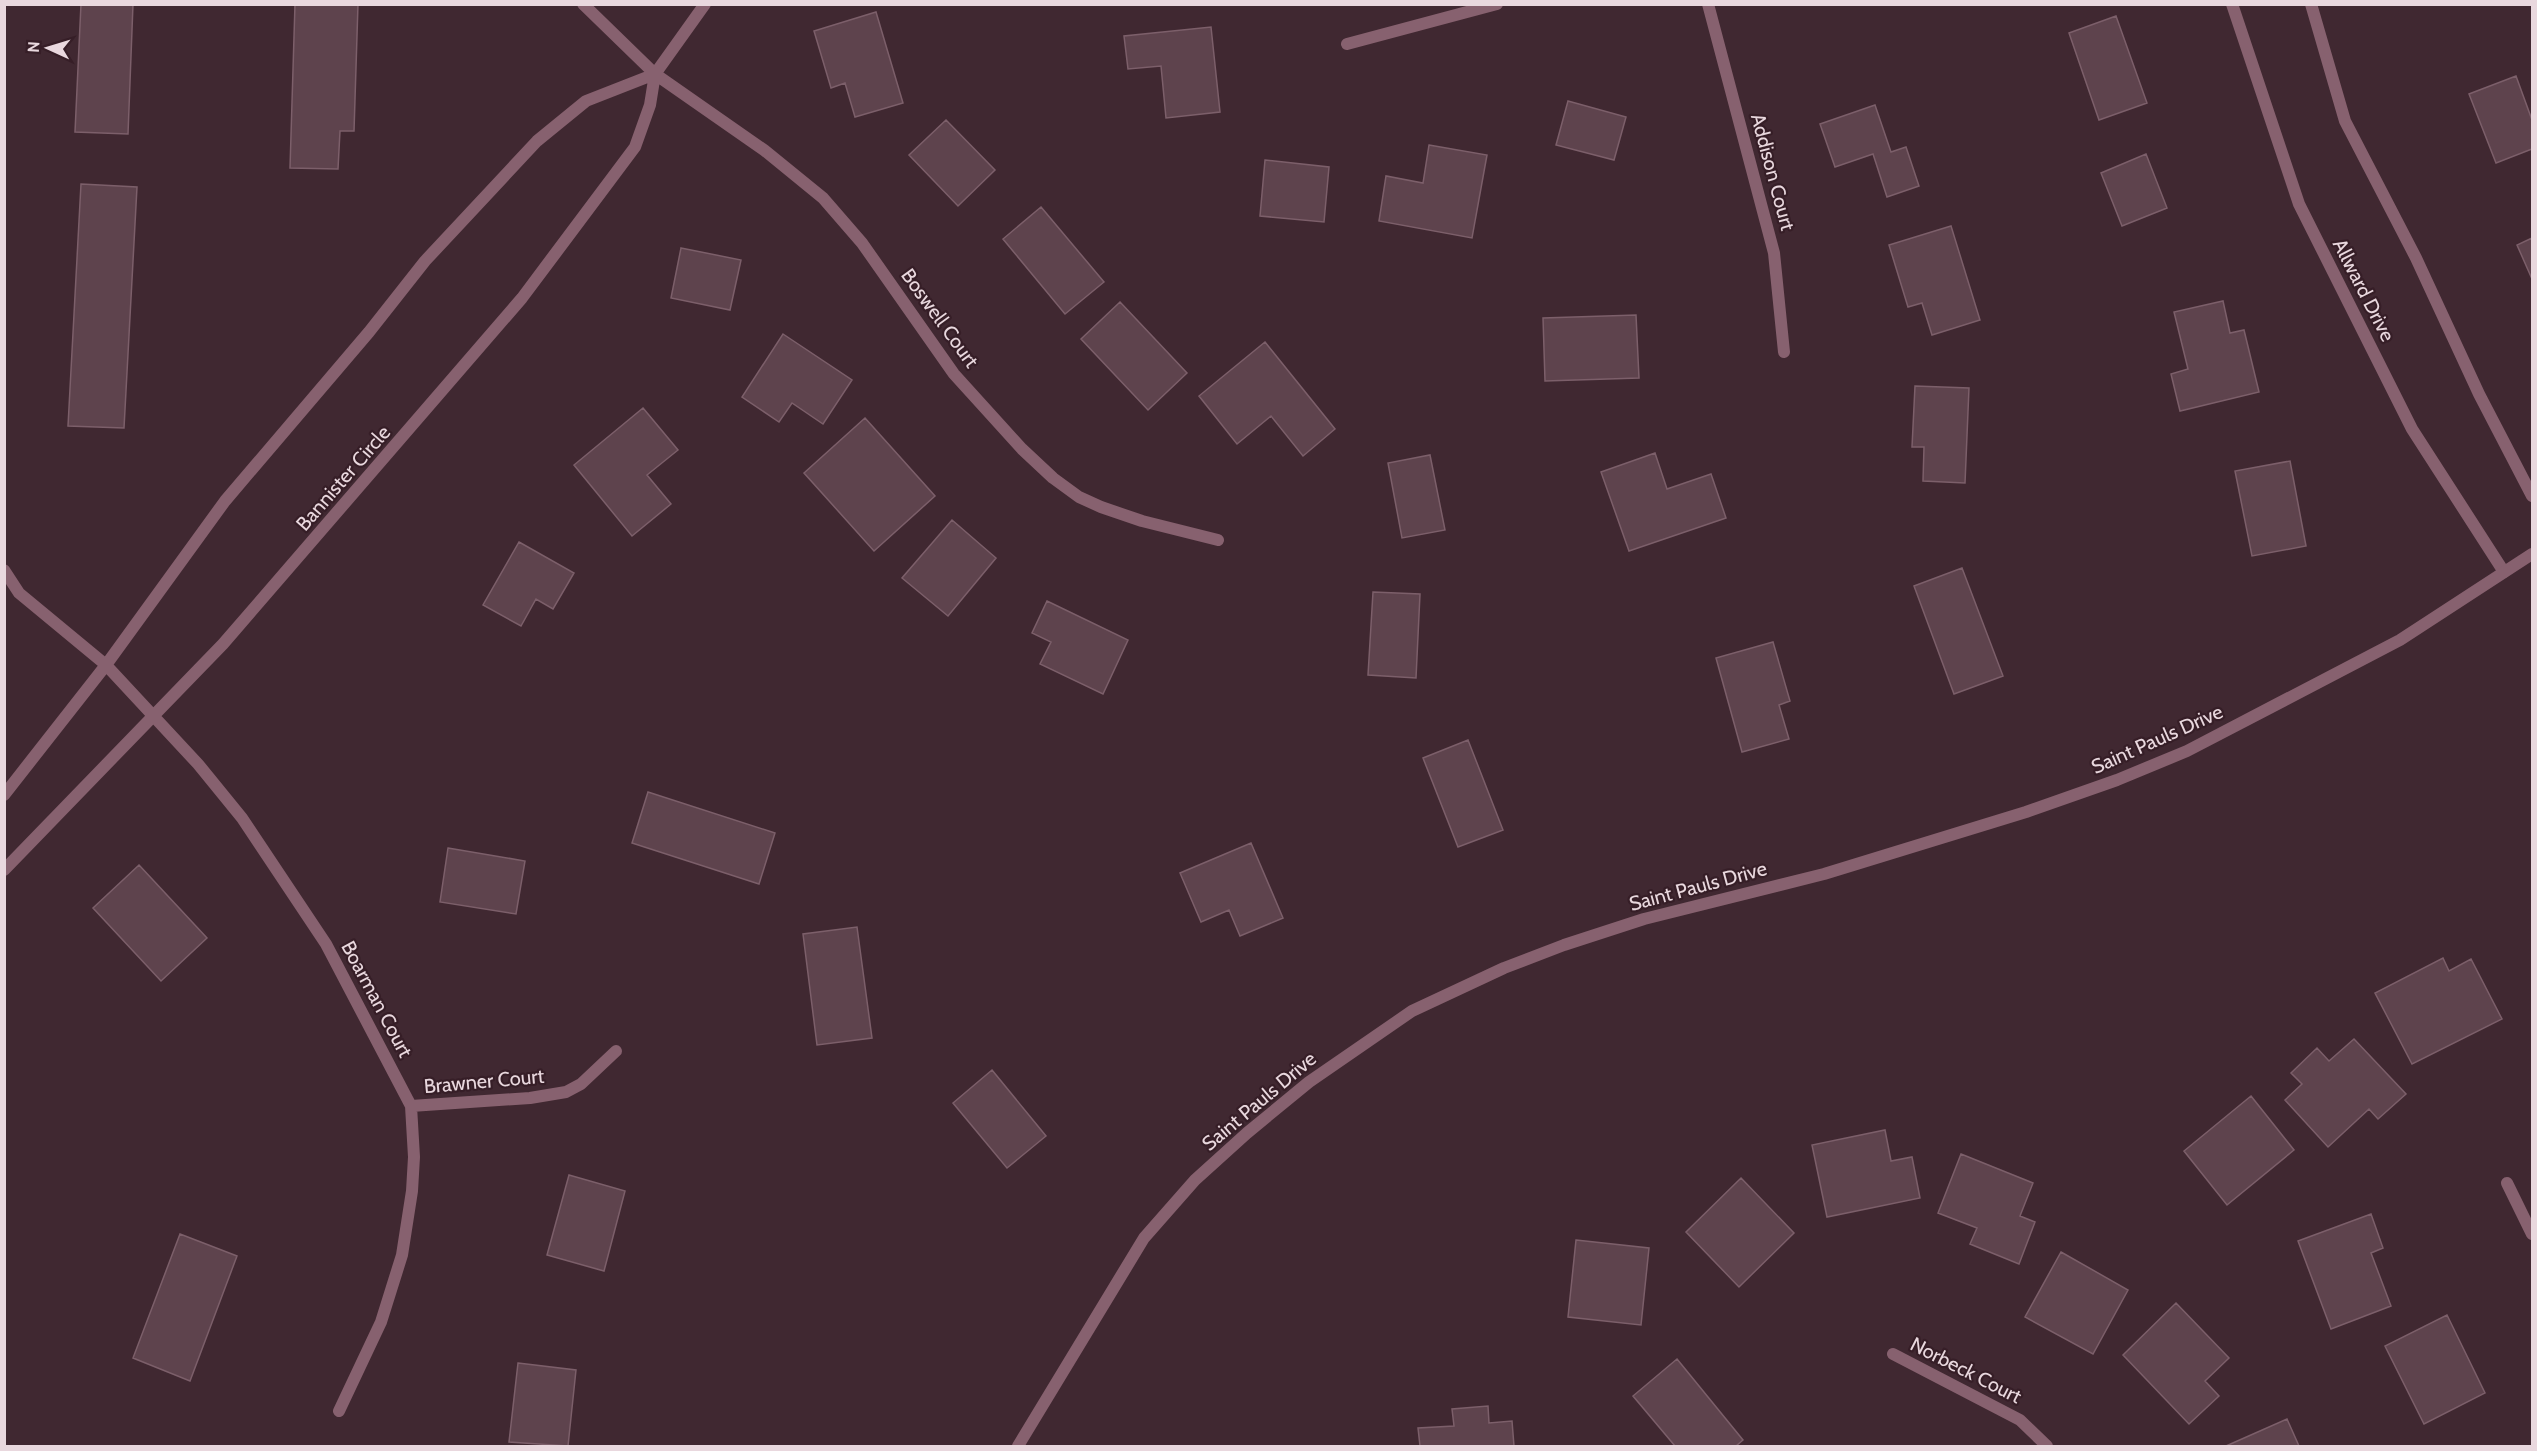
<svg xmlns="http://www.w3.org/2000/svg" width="2537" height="1451" font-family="Cabin,sans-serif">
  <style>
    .building { fill: #5e434d; stroke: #7c5f6a; stroke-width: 1.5 }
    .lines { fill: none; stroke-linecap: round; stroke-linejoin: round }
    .minor { stroke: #87616f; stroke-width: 12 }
    .tertiary { stroke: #87616f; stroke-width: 12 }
    .labels { text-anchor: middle; stroke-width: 4.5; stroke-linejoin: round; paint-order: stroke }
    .street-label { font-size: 20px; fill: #e9d8de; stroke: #361e27 }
  </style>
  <rect width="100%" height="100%" fill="#402831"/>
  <!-- building -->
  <path class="building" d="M81,4H133L128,134L75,132Z
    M295,4H358L354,131H340L338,169L290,168Z
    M876,12L903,103L855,117L845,83L831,88L814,31Z
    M2116,16L2147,103L2099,120L2069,33Z
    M1211,27L1220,112L1166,118L1161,66L1128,69L1124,36Z
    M2516,76L2532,120V149L2496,163L2469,94Z
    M1568,101L1626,117L1614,160L1556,145Z
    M1875,105L1891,152L1906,147L1919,186L1887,197L1873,154L1835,167L1820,124Z
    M946,120L995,170L958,206L909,155Z
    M1429,145L1487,155L1472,238L1379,221L1386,176L1423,183Z
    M2146,154L2167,208L2122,226L2101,173Z
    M1265,160L1329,167L1324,222L1260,216Z
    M81,184L137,187L124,428L68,426Z
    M1041,207L1104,282L1065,314L1003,239Z
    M1951,226L1980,320L1932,335L1922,303L1908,307L1889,245Z
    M2532,238V279L2517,245Z
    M681,248L741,260L730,310L671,298Z
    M2223,301L2230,333L2244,330L2259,392L2180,411L2171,374L2188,369L2174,312Z
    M1120,302L1187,373L1148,410L1081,339Z
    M1636,315L1639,378L1545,381L1543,318Z
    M783,334L852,380L823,424L792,403L779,422L742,397Z
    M1265,342L1335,429L1303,456L1271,416L1237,444L1199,396Z
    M1915,386L1969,388L1965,483L1923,481L1924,447H1912Z
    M643,408L678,450L647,475L671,504L632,536L574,465Z
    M865,418L935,496L874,551L804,473Z
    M1655,453L1667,489L1711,474L1726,518L1629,551L1601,472Z
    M1430,455L1445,530L1402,538L1388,463Z
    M2290,461L2306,546L2252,556L2235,471Z
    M952,520L996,558L948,616L902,578Z
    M519,542L574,573L553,609L536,599L521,626L483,605Z
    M1962,568L2003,676L1954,694L1914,586Z
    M1373,592L1420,594L1416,678L1368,675Z
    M1047,601L1128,640L1103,694L1040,664L1051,642L1032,633Z
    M1773,642L1790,701L1779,705L1789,739L1742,752L1716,658Z
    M1468,740L1503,830L1458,847L1423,758Z
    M648,792L775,833L759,884L632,843Z
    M1251,843L1283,918L1240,936L1229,910L1201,922L1180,873Z
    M448,848L525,861L516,914L440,902Z
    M139,865L207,938L161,981L93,908Z
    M857,927L872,1038L817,1045L803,934Z
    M2443,958L2449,971L2471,959L2502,1019L2412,1064L2375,993Z
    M2354,1039L2406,1094L2378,1119L2369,1109L2328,1147L2285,1100L2302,1084L2291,1073L2317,1048L2329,1061Z
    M992,1070L1046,1136L1007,1168L953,1103Z
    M2251,1096L2294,1150L2227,1205L2184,1151Z
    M1885,1130L1891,1161L1912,1157L1920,1198L1827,1217L1812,1145Z
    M1961,1154L2033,1183L2020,1216L2035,1222L2019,1264L1970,1244L1977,1228L1938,1213Z
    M569,1175L625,1191L604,1271L547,1255Z
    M1741,1178L1794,1233L1739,1287L1686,1232Z
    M2371,1214L2383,1248L2371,1253L2391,1306L2331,1329L2298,1241Z
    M180,1234L237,1256L190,1381L133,1358Z
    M1576,1240L1649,1248L1641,1325L1568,1317Z
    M2061,1252L2128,1290L2093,1354L2025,1317Z
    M2176,1303L2229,1358L2205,1381L2219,1396L2189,1424L2123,1355Z
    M2447,1315L2485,1393L2424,1424L2385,1346Z
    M1677,1359L1743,1440L1736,1446H1675L1633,1396Z
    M518,1363L576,1370L568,1446L509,1442Z
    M1488,1406L1489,1423L1512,1421L1514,1446H1420L1418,1428L1454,1426L1452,1409Z
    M2287,1419L2299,1446H2226Z"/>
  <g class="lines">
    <!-- minor -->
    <path class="minor" d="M583,4L655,74L764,150L823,198L862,243L954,374L1022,449L1053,478L1079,497L1101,507L1142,521L1218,540
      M1708,4L1774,253L1784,352
      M2232,4L2299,204L2412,429L2504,572
      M2311,4L2345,121L2416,258L2479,394L2532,496
      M1347,44L1497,4
      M4,570L19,593L106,665L198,764L242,818L326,944L411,1106L414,1157L412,1191L402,1255L381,1322L339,1411
      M4,795L106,665L225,501L369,332L425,261L537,141L586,101L655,74
      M4,870L223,644L522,298L635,147L650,105L655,74L705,4
      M411,1106L530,1098L566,1092L581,1084L616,1051
      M2507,1183L2532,1234
      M1893,1354L2020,1420L2047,1446"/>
    <!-- tertiary -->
    <path class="tertiary" d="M1018,1446L1144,1238L1195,1180L1247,1133L1309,1082L1412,1011L1504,968L1564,945L1644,919L1824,874L2026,812L2117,780L2187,751L2400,640L2532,554"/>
  </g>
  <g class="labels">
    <!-- street labels -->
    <g class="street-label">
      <text transform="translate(1773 172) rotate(75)" y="7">Addison Court</text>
      <text transform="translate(2364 290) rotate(63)" y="7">Allward Drive</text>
      <text transform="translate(940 318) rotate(54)" y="7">Boswell Court</text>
      <text transform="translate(343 478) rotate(-49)" y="7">Bannister Circle</text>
      <text transform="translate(2157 739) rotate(-24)" y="7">Saint Pauls Drive</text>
      <text transform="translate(1698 886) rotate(-15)" y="7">Saint Pauls Drive</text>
      <text transform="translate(377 999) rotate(62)" y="7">Boarman Court</text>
      <text transform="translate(484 1081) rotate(-5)" y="7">Brawner Court</text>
      <text transform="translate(1259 1101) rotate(-40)" y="7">Saint Pauls Drive</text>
      <text transform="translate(1966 1370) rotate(27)" y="7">Norbeck Court</text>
    </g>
  </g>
  <!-- border -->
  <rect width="2537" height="1451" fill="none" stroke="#e9d8de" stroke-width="12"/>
  <!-- north arrow -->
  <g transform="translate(48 48) rotate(274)" stroke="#361e27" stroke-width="4.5" paint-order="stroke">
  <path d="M0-4.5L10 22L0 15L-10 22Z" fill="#e9d8de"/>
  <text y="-9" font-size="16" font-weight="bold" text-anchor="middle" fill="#e9d8de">N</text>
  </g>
</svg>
